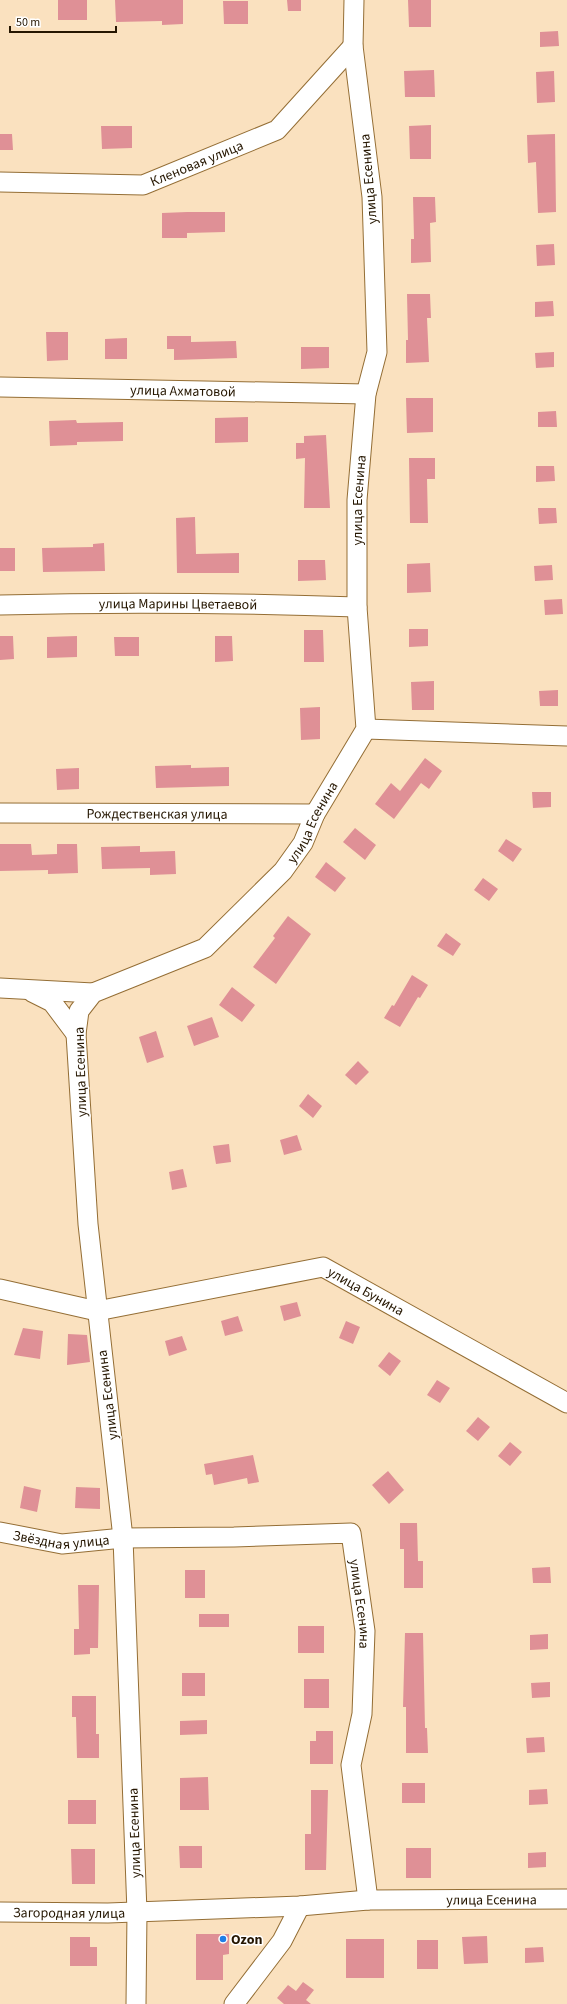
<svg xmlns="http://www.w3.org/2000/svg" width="567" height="2004" font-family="'Source Sans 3',sans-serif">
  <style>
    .building { fill: #df9096 }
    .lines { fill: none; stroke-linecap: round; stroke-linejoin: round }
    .minor-casing { stroke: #946e35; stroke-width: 21 }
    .minor { stroke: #fff; stroke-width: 19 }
    .poi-dot { fill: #1f7ee7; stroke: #fff; stroke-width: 1.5 }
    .labels { text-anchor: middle; stroke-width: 3; stroke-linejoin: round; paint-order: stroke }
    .street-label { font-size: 14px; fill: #251601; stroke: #fff }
    .poi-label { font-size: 14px; font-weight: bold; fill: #251601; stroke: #fff; text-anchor: start }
  </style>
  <rect width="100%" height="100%" fill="#fae1bf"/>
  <!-- building -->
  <path class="building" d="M58,0H87V20H58Z
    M115,0H183V24L162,25V21L116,22Z
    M287,0H301V11H288Z
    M408,0H431V27H409Z
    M223,1H248V24H224Z
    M558,31L559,46L540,47V32Z
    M434,70L435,97H405L404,71Z
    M554,71L555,102L537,103L536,72Z
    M431,125V159H410L409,126Z
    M101,126H132V148L102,149Z
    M0,134H12L13,150H0Z
    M555,134L556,212L538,213L536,162L528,163L527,135Z
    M413,197H435L436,222L430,223L431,262L411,263V239H414Z
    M187,212H225V232L187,233V238H162V213Z
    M554,244L555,265L537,266L536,245Z
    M407,294H430L431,318H427L429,362L406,363V340H408Z
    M553,301L554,316L535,317V302Z
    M46,332H68V360L47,361Z
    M167,336H191V342L236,341L237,358L174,360V349H167Z
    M127,338V359H105V339Z
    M301,347H329V368L301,369Z
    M554,352V367L536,368L535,353Z
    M406,398H433V432L407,433Z
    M556,411L557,427H538V412Z
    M248,417V442L215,443V418Z
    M76,420L77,423L123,422V441L77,442V445L50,446L49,421Z
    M326,435L330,508H304L305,458L296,459V443H304V436Z
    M409,458H435V479H427L428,523H410Z
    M536,466H554L555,481L536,482Z
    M538,508H556L557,523L539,524Z
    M195,517L196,554L239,553V573H177L176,518Z
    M104,543L105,571L43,572L42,548L93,547V544Z
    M0,548H15V571H0Z
    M298,560H325L326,580L298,581Z
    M430,563L431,592L407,593V564Z
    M552,565L553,580L535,581L534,566Z
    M562,599L563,614L545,615L544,600Z
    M409,629H428V646L409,647Z
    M304,630H323L324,662H304Z
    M0,636H13L14,659L0,660Z
    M77,636V657L47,658V637Z
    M215,636H232L233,661L215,662Z
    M114,637H139V656H115Z
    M434,681V710H412L411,682Z
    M558,690V706H540L539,691Z
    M320,707V739L301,740L300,708Z
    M425,758L442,771L429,789L421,783L394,819L375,804L391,783L400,791Z
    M191,765V768L229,767V786L156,788L155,766Z
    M79,768V789L57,790L56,769Z
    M532,792H551V807L533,808Z
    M355,828L376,845L365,860L343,842Z
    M506,839L522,849L513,862L498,851Z
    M0,844H31L32,855L57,854V844H77L78,873L48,874V870L0,871Z
    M140,846V852L175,851L176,874L150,875V868L102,869L101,847Z
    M326,862L346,878L335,892L315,877Z
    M483,878L498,889L489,901L474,890Z
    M288,916L311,934L276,984L253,967L275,938L273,936Z
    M446,933L461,944L453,956L437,946Z
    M412,975L428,985L420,998L418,997L400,1027L384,1018L392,1005L394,1006Z
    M232,987L255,1005L242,1022L219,1005Z
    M212,1017L219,1037L194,1046L187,1026Z
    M156,1031L164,1057L147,1063L139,1037Z
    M358,1061L369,1072L356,1085L345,1075Z
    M308,1094L322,1106L313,1118L299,1106Z
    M297,1135L302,1150L284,1155L280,1140Z
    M229,1144L231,1162L216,1164L213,1146Z
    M183,1169L187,1187L172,1190L169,1172Z
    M297,1302L301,1316L284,1321L280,1306Z
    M238,1316L243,1331L225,1336L221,1321Z
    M346,1321L360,1327L353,1344L339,1338Z
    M23,1328L43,1331L40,1359L14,1355Z
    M68,1334L87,1335L90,1362L67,1365Z
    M182,1336L187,1350L169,1356L165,1341Z
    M389,1352L401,1361L390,1376L378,1366Z
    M437,1380L450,1388L440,1403L427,1395Z
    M478,1417L490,1427L478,1441L466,1431Z
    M510,1442L522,1452L510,1466L498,1456Z
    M253,1455L259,1482L248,1484L247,1478L214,1485L212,1474L206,1475L204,1464Z
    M388,1471L404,1490L389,1504L372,1485Z
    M24,1486L41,1490L37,1512L20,1508Z
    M76,1487L100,1488V1509L75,1508Z
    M400,1523H417L418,1561H423V1588H404V1549H400Z
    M550,1567L551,1583H533L532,1568Z
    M185,1570H205V1598H185Z
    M78,1585H99L98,1648H90V1654L74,1655V1629H79Z
    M199,1614H229V1627H199Z
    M298,1626H324V1653H298Z
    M405,1633H423L425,1728H427L428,1753H406V1707H403Z
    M548,1634V1649L530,1650V1635Z
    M182,1673H205V1696H182Z
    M304,1679H329V1708H304Z
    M550,1682V1697L532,1698L531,1683Z
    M72,1696H96V1734H99V1758H77L76,1717H72Z
    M207,1720V1734L180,1735V1721Z
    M316,1731H333V1764H310V1741H316Z
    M544,1737L545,1752L527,1753L526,1738Z
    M208,1777L209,1810H180V1778Z
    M402,1783H425V1803H402Z
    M547,1789L548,1804L529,1805V1790Z
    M311,1790H328L326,1870H305V1834H311Z
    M68,1800H96V1824H68Z
    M179,1846H202V1868H180Z
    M406,1848H431V1878H406Z
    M71,1849H95V1884H72Z
    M546,1852V1867L528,1868V1853Z
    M196,1934H229V1954L223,1955V1980H196Z
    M487,1936L488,1963L464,1964L462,1937Z
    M70,1937H90V1947H97V1966H70Z
    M346,1939H384V1978H346Z
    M417,1940H438V1969H417Z
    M543,1947L544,1962L525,1963V1948Z
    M303,1982L314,1990L306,2000L311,2004H284L277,1998L288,1985L296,1991Z"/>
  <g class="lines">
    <defs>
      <g id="minor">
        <path id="s1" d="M0,182L143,185L277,130L353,46"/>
        <path id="s2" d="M0,387L366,394"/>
        <path id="s3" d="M0,605C119,602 238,603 357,607"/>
        <path d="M366,729L567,736"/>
        <path id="s4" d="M0,813L315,814"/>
        <path d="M0,988L93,993"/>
        <path d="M32,992L52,1002L76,1034"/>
        <path id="s5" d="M0,1289L97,1311L323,1267L567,1403"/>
        <path id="s6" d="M0,1532L62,1544L123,1538L234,1537L351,1533L365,1631L362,1714L351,1765L368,1900"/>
        <path id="s7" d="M0,1912L108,1913L300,1906L368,1900L567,1899"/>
        <path id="s8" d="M136,2004L137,1912L123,1538L88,1224L76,1034L79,1011L93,993L205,948L283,871L303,843L315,814L366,729L357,607V500L366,394L377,352L372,197L353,46L354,0"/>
        <path d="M234,2004L282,1941L300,1906"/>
      </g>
    </defs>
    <!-- minor casing -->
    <use href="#minor" class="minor-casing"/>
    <!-- minor -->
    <use href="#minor" class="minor"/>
  </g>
  <!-- markers -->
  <circle class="poi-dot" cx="223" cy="1939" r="4"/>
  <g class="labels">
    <!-- street labels -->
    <g class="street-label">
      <text dy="5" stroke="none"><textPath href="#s1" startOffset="201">Кленовая улица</textPath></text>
      <text transform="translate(368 179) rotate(-95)" y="5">улица Есенина</text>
      <text dy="5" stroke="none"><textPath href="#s2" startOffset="183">улица Ахматовой</textPath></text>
      <text dy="5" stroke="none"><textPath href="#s8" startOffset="1643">улица Есенина</textPath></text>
      <text dy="5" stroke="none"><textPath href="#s3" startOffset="178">улица Марины Цветаевой</textPath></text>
      <text dy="5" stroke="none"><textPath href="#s4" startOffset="157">Рождественская улица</textPath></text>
      <text dy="5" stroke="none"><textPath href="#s8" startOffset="1306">улица Есенина</textPath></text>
      <text transform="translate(80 1072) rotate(-92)" y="5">улица Есенина</text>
      <text dy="5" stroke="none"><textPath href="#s5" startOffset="379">улица Бунина</textPath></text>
      <text transform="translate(107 1395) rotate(-97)" y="5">улица Есенина</text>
      <text dy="5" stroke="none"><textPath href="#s6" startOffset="62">Звёздная улица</textPath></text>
      <text dy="5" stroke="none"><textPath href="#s6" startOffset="424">улица Есенина</textPath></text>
      <text transform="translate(134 1833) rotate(-92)" y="5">улица Есенина</text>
      <text dy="5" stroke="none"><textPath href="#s7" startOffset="492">улица Есенина</textPath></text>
      <text dy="5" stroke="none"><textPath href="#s7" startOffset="69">Загородная улица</textPath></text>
    </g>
    <!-- poi labels -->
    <g class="poi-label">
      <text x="231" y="1944">Ozon</text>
    </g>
  </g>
  <!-- scale -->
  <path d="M10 26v6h106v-6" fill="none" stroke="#251601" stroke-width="2"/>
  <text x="16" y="26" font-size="12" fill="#251601" stroke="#ffffff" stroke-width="3" paint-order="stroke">50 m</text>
</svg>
